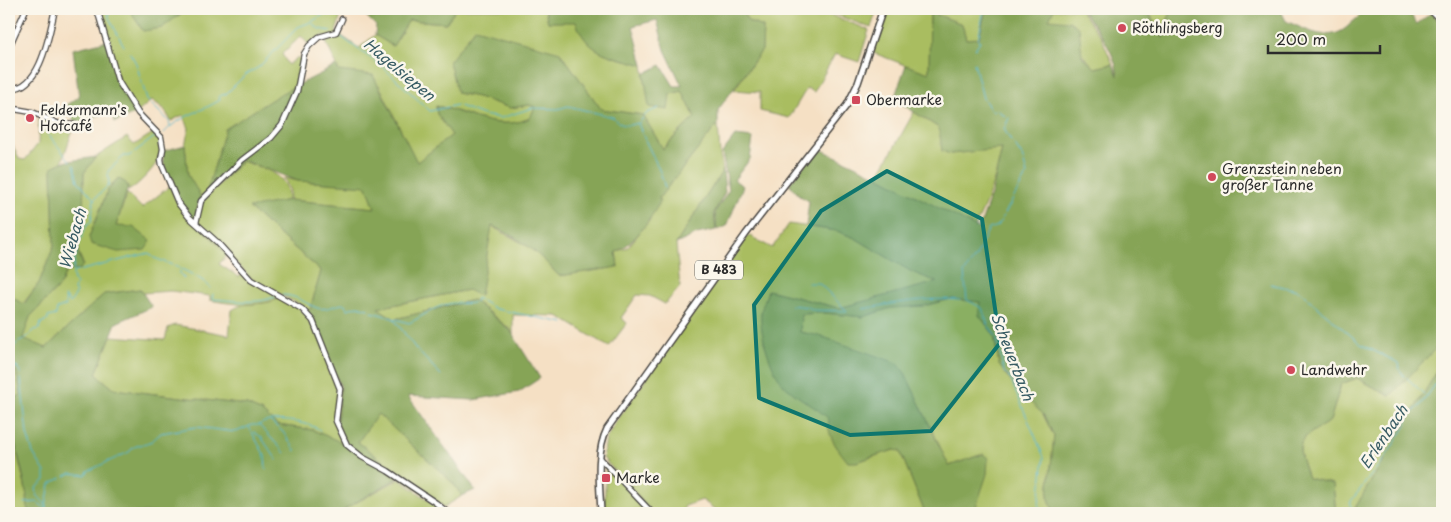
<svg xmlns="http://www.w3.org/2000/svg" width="1451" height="522" font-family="'Playpen Sans',sans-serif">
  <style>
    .green { fill: #a9bd61; stroke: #6a7446 }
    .forest { fill: #86a457; stroke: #586841 }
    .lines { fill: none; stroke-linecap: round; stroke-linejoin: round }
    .stream { stroke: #50b7ce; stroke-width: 1 }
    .minor-casing { stroke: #494642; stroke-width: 7 }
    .major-casing { stroke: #494642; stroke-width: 8 }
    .minor { stroke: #fff; stroke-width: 4.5 }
    .major { stroke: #fff; stroke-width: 5 }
    .marked { fill: #0f766e; fill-opacity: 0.2; stroke: #0f766e; stroke-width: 4; stroke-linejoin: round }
    .poi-dot { fill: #d1495b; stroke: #fbf7ec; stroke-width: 2 }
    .labels { text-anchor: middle; stroke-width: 5; stroke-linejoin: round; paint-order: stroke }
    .shield { fill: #fbf7ec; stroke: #696865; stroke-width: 1 }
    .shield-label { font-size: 12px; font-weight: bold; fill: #2b2b2b }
    .poi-label { font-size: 14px; fill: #2b2b2b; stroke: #fbf7ec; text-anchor: start }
    .water-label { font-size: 15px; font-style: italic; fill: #385c64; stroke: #fbf7ec }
  </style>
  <rect width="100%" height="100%" fill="#fbf7ec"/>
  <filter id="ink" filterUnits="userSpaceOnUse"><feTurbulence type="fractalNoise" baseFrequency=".02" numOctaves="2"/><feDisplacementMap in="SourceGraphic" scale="10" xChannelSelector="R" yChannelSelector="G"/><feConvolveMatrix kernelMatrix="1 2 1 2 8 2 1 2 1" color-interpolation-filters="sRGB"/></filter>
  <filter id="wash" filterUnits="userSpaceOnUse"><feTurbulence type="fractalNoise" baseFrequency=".0096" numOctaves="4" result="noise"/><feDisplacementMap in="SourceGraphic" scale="20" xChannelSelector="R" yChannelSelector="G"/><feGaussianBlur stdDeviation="1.12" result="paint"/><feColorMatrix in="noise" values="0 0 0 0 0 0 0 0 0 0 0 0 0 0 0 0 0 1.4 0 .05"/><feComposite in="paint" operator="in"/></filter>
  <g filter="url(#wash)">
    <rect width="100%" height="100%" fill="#f5e0c4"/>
    <!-- green -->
    <path class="green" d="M98,9H129L143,31L175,17L187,9H343L336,32L359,48L375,35L393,46L409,20L446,23L456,9H545L548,22L576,21C588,56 612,55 643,65L650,107L670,94L682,91L695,117L662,149L643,115L601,109L560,52L457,93L478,97L510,108L529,105L535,107L530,118C496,133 469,112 436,106L437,114L452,135L417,163L379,85L339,71L323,35L309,45L301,36L282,54L288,65L298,57L302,61L298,84L268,104L200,204L199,195L188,175L185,145L189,128L183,115L171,121L164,109L152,100L138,112L119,81Z
      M740,9H815L869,30L859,62L835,54L814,92L807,88L789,118L760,111V92L734,90L762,50L763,27L749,22Z
      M821,9H877L871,28Z
      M885,9H986L978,39H966L962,24L930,12L929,74L871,52Z
      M1054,9H1080L1101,37L1113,64L1095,68L1048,19Z
      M1147,9H1173L1166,23L1163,37Z
      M914,112L939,128L950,154L1002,148C996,177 988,202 974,228L878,176Z
      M39,119L59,125L74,126L62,162L52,167L54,246L39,283L23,304L9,296V137L19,159L25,160L38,144Z
      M718,124L720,154L723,170L676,244L680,287L665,304L650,296L637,295L621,318L627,323L609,347L558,316L513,315V335L510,329L473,300L395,319L377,308L468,290L491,226L535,250L559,276L618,267L616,252L628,247L649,221L659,198Z
      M156,131C166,152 161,159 146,176C140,182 135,187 128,191V187L118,178L108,190L89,237L116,226L127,193L142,208L170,186L174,197L227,255L219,264L239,277L243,273L280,297C262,308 229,304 210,300V296L171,291L143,293L140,289L104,294L46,348L22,338L30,317L61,284L66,271L79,270L83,263L78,252L79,221L83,212L84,173L96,157L127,137L134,145Z
      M242,161C263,169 290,173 288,200L250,209L321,271L310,310L307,312L299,304L255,282L196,223L202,202Z
      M284,178L298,181L367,185L375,208L289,200L290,191Z
      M789,224L837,231L855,238L912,272L938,282L839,308L768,290L761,313L764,342L773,366L787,388L814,405L830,419L856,462L894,450L900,451L925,513H720L702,500L685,506L681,513H653L603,458L606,439L615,423L748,235L772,248Z
      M281,297L297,306L312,321L340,389L346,445L313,430L277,425L262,412L247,405L114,389L96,374L111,336L165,340L168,328L175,325L229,335L232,310C246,299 266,308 281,297Z
      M951,299L980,302L979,315L994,335L999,365L1043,414L1054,436L1048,495L1054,513H974L983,454L949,466L905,373L852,348L820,336L800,332L801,314L825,313L863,317L891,308L923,306Z
      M1442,340V363L1355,508L1359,513H1336L1333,485L1308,478C1294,440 1297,441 1330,421L1341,384L1357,378L1390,396Z
      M9,357L13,358L21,396L9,401Z
      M378,413L453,483L462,496L444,507L394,474L358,442Z
      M9,419L28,499V513H9Z
      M606,464L652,513H604Z
      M399,479L447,513H341L348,507Z"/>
    <!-- forest -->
    <path class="forest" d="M129,9H187L162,28L143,31Z
      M373,9H456L446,23L409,20L393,46L375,35L376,26L364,14Z
      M545,9H740L749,22L763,27L762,50L718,110V124L659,198L660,202C649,221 636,242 616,252L618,267L559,276C539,253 520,238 492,226L480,296L468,290L378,308L395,319L473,300L510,330L540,378L519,392L473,400L408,396L475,490L462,496L453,483L378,414L358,442L393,469L398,478L348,507L341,513H28C28,475 9,439 9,401L21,395L13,358L9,357V296L24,304L39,283L54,246L52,167L62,162L96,157L84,173L83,212L79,221L78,252L83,265L79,270L66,271L61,284L30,317L23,338L46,348L104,294L140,289L152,307L116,323L96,374L114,389L247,405L262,412L277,425L313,430L345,444L337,421L341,387L307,312L310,310L321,271L249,208L289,200L375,208L367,186L298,181L242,160L206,195L225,129L282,93L336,66L339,71L373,75L417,162L452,135L437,114L436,106C469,112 496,133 530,118L535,107L529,105L510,108L478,97L457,93L449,62L475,28L560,52L601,109L643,115L663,149L695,117L682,91L670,94L668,110L649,107L644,74L661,65L674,86H682L665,50L657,20L633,26L643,65C612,55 588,56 576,22H548Z
      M986,9H1054L1049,19L1069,21L1079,28L1082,56L1095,68L1113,64L1118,76C1115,51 1097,28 1081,9H1146L1163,38L1166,23L1173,9H1280L1286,21C1305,29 1327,43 1346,28C1353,22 1360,15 1367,9H1407L1417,24L1431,13L1442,24V342L1390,396L1357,378L1341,384L1330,421C1297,441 1294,440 1308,478L1333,484L1336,513H1054L1048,496L1054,436L1043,414L1017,390L999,365L994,335L979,315L980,302L951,299L923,306L891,308L863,317L825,313L801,314L800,332L820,336L897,363L905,373L949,466L983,454L988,458L987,474L974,513H925L900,451L894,450L856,462H848C838,449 826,436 829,419C816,407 801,400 788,389C772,376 759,333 761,313C762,306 766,298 768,290L839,308L937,282L912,272L855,238L837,231L806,226L809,201L800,196L789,184L818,148L878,176L979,229L992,192L1002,149L950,154L942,151L939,128L894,99L906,65L929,73L930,12L962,24L966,39L979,38Z
      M106,41L119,82L137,113L115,122L112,114L107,112L76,125L66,105L79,97L73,49Z
      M735,136L753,138L750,159L734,180L743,186L727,226L717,230L715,212L729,190L722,153Z
      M185,145L188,175L200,195L195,222C178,205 162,176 163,151Z
      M723,170L725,192L714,213L716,230L697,234L676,244Z
      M118,178L126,183L128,187L116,226L133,227L151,241L145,250L118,252L91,244L89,237L108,190Z
      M1442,363V513H1359L1355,508Z"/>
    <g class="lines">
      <!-- stream -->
      <path class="stream" d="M108,9L109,18L124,46
        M312,23L319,29L331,31
        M340,36L383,67L430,111L457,105L483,115L501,118L532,108L558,109L568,106L613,117C621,127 627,126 638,123C646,146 660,165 665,188
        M975,49L980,41L978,40L984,9
        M130,53L136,63L147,100L169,121L170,126
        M974,63L983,98L992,111L997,110L1005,116
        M1009,118L1004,129L1011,141
        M639,123L647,113L659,108
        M43,128L70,161
        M164,133C178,116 201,112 220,100L219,96L226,94L245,75L259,67L298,27L311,22L333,9
        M1014,144L1022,156L1027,174L998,226L989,229L987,232L977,255L964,273L967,300L982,308L988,325L997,338L1004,372L1010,378L1044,457L1038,513
        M74,165L78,181L94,199
        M180,271V274L184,278
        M74,272L149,253L154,258C166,262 206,278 210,288
        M808,283H819L846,310
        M1270,284L1298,290L1362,345L1399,363L1400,370L1404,376
        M213,294L212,299C234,300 254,305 275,297
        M282,295C297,295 304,303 317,308C327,311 335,304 345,304L347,309L358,306L368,309
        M791,305L808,307L813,310L847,311
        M863,309C895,303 928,297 960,300
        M372,312L409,323C422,317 433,307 448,304C457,301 466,306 475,302L476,298L496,309L564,323
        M394,319L416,349L441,375
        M26,338L34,330L39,329L41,323L48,320V317L56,315L57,309L66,306L65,296L70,303L76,294L74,289L76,285C67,271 81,239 87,224L91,222L94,199L109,185L108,171L124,156H129L156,136
        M19,341L25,339
        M9,353L17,343
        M9,359L20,371L27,434L33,453L45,472V480L36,488L37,495L46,505L45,513
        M9,366L18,367
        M1407,378L1426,396
        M271,422L283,432L296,451
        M259,425L285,453
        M249,427L265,456L266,469
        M254,432L261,437L277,460
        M65,476L71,473L86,475L88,471L129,452L134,447L152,441L161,433L196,427L236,432L252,425H259C270,416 309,422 320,430
        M24,503L37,502L45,508
        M46,505L50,484L61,478
        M1356,513L1350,505L1351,501L1386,456L1407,424L1409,415L1420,406L1442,375"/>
    </g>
  </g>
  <g filter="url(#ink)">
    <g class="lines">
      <defs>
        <path id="minor" d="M97,9L118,81L138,113L161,137L163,149L161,159L162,165L178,203L189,217L217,242L251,280L302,309L313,321L340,389L336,421L347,445L362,457L388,471L436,503L448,513
          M1429,9L1442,22
          M9,47L26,9
          M9,88C41,92 50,30 55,9
          M9,108L32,112L59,124L75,125
          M196,223L201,201L242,160L271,138L282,125L297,91L304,54L309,46L319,37L336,32L342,19
          M600,458L652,513"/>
        <path id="major" d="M601,513C600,487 595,453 607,429L746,234L847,105L858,83L883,9"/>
      </defs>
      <!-- minor casing -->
      <use href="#minor" class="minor-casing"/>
      <!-- major casing -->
      <use href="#major" class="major-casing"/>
      <!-- minor -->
      <use href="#minor" class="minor"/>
      <!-- major -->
      <use href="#major" class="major"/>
    </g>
  </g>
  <!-- marked area -->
  <path class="marked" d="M887,171L982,219L1000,343L931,431L850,435L759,398L754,305L821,211Z"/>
  <!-- markers -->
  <g class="poi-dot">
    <circle cx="1122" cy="28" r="5"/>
    <rect x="851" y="95" width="10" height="10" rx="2.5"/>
    <circle cx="30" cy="118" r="5"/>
    <circle cx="1212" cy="177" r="5"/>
    <circle cx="1291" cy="370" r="5"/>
    <rect x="601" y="473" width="10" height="10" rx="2.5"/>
  </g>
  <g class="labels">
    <!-- shield labels -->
    <rect class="shield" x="695" y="260.5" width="48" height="19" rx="4"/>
    <g class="shield-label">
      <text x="719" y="274">B 483</text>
    </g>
    <!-- poi labels -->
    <g class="poi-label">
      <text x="1132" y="33">Röthlingsberg</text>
      <text x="866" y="105">Obermarke</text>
      <text x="40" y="115">Feldermann's<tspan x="40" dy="16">Hofcafé</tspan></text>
      <text x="1222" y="174">Grenzstein neben<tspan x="1222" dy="16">großer Tanne</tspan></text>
      <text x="1301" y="375">Landwehr</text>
      <text x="616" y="483">Marke</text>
    </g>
    <!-- water labels -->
    <g class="water-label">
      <text transform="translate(399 70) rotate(40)" y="5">Hagelsiepen</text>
      <text transform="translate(73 239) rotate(-74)" y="5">Wiebach</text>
      <text transform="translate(1012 357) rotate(69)" y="5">Scheuerbach</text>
      <text transform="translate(1384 437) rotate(-56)" y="5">Erlenbach</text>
    </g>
  </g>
  <!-- margin -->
  <rect width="1451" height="522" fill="none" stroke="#fbf7ec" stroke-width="30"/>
  <!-- scale -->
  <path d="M1268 45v8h112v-8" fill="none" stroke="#2b2b2b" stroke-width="2.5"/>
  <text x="1276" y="45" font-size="15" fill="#2b2b2b" stroke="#fbf7ec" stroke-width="4" paint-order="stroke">200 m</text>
</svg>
